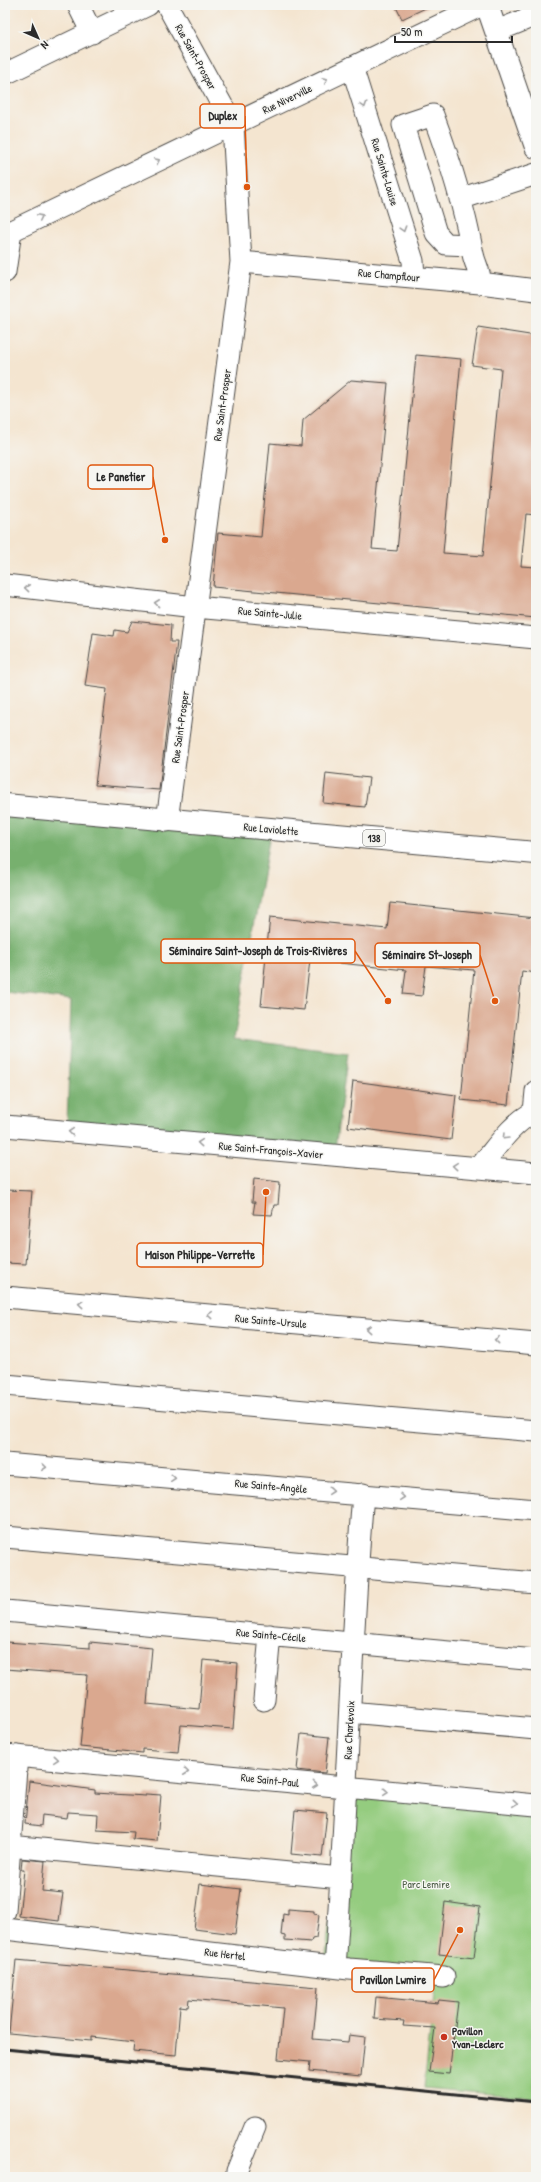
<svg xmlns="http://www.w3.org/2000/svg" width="541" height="2182" font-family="'Patrick Hand',sans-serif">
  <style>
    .green { fill: #94cc7f; stroke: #607c55 }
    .forest { fill: #77b06e; stroke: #516e4c }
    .building { fill: #daa88f }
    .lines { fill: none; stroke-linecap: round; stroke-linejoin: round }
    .minor-casing { stroke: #494744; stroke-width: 23 }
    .major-casing { stroke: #494744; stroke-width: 24 }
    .minor { stroke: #fff; stroke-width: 21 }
    .major { stroke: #fff; stroke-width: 22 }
    .rail { stroke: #2b2b2b; stroke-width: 3 }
    .oneway { stroke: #a0a0a0 }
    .poi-dot { fill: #c8321e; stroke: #f6f6f2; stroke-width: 1.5 }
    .labels { text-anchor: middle; stroke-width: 3; stroke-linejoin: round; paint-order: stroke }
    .shield { fill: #f6f6f2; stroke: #686867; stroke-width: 1 }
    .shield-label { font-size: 10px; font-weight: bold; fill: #2b2b2b }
    .street-label { font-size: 11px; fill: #2b2b2b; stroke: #f6f6f2 }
    .park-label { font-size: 11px; fill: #4a5b44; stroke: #f6f6f2 }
    .poi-label { font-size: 11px; font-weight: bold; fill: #2b2b2b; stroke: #f6f6f2; text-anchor: start }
    .leader { fill: none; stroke: #df570e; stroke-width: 1.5 }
    .callout-dot { fill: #df570e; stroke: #f6f6f2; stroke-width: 1.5 }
    .callout { fill: #f6f6f2; stroke: #df570e; stroke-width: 1.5 }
    .callout-label { font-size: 12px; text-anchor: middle; font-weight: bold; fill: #2b2b2b }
  </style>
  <rect width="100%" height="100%" fill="#f6f6f2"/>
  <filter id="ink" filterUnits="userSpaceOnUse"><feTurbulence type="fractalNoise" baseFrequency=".025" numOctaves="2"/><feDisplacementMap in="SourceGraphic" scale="8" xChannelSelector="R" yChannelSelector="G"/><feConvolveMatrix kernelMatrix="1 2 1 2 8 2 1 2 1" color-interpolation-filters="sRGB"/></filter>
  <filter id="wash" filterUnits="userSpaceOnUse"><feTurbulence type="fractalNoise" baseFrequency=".012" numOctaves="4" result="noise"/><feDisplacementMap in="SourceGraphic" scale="16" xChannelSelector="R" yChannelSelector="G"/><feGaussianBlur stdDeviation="0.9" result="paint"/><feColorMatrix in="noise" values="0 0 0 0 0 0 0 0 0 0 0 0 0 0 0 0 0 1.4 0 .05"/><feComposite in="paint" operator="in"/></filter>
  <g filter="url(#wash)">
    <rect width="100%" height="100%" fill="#f4e5d0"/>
    <!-- green -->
    <path class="green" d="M344,1792L536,1804V2098L424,2088L436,1976L324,1972Z"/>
    <!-- forest -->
    <path class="forest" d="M5,802L270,835L234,1039L348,1053L335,1149L67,1124L71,1000L5,992Z"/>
    <g id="blocks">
      <!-- building -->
      <path class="building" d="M395,5H432L402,19Z
        M478,327L536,336V515L526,514L521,566L536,567V618L213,587L218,533L261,537L270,443L301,446L303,420L351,380L388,383L372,549L397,551L416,355L461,359L443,553L483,556L501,369L472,365Z
        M132,621L171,625L170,642H177L159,790L95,785L107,689L85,686L93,633L114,636L115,630L127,632Z
        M326,773L369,778L365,807L323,803Z
        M390,903L536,918V973L522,971L508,1105L461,1100L474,970L426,966L422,996L403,994L406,970L310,960L304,1010L261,1006L270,917L387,929Z
        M353,1081L456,1095L451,1140L348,1127Z
        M254,1179L280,1182L278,1205H274L272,1215L253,1214L255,1202H252Z
        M5,1190L32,1191L26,1264L5,1263Z
        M6,1642L90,1648V1642L152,1648L147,1704L199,1709L203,1660L238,1663L233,1729L181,1725L178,1752L143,1749V1753L80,1747L87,1675L5,1669Z
        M301,1734L329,1737L325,1773L297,1770Z
        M29,1781L95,1790V1793L146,1796V1794L161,1795L157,1841L133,1839L134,1832L97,1830L98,1814L68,1812L67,1818L42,1815L41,1826L25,1824Z
        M295,1810L327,1813L322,1857L291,1854Z
        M22,1859L45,1861L42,1891L63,1893L59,1921L19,1916L24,1870H21Z
        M200,1884L241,1889L235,1934L194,1929Z
        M445,1902L480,1907L474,1958L439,1954Z
        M288,1909L314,1911V1914L319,1915L316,1938L312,1939L311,1942L285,1940V1936L281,1935L283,1914L288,1915Z
        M16,1960L318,1987L313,2039L348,2042L349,2035L365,2037L361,2076L309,2071L310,2062L278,2059L283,2008L189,1999L188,2007L180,2006L176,2055L133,2051L134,2042L91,2037V2041L9,2033Z
        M376,1997L438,2003L439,2000L458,2002L449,2074L429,2072L435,2028L403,2026L404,2021L374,2019Z"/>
    </g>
  </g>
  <g filter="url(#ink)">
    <use href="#blocks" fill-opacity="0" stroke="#494744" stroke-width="1"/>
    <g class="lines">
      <defs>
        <path id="minor" d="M78,5L92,33
          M497,31L536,15
          M352,67L413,261L414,277
          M5,74L148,5
          M460,199L536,174
          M5,234L482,5
          M471,245L446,244L436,233L403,125L433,115C450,160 464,207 473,254C475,265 481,271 480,283
          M241,262L480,283L536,290
          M5,272L11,231
          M5,585L195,607L536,638
          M167,821L241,262L233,125L167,5
          M536,1091L534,1112H536
          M5,1126L536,1173
          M479,1168C495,1149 512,1123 534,1112
          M5,1297L536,1344
          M5,1385L536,1431
          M5,1464L536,1510
          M5,1537L536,1583
          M5,1611L536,1660
          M264,1700L270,1635
          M350,1712L536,1729
          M5,1755L536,1805
          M10,1846L341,1878
          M5,1911L17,1756
          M5,1929L349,1969L444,1977
          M335,1967C347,1809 350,1651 363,1494
          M237,2177V2171L255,2127"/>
        <path id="major" d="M487,5L536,147
          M5,805L536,853"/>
      </defs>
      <!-- minor casing -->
      <use href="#minor" class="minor-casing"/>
      <!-- major casing -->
      <use href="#major" class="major-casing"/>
      <!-- minor -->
      <use href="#minor" class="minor"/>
      <!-- major -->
      <use href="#major" class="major"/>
      <!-- rail -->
      <path class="rail" d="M5,2049L536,2102"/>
    </g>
    <!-- one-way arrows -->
    <defs><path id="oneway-chevron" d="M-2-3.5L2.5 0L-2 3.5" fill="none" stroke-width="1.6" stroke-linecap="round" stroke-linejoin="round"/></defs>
    <g class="oneway">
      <use href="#oneway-chevron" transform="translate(325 80) rotate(-26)"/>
      <use href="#oneway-chevron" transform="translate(364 105) rotate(73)"/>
      <use href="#oneway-chevron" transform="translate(157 161) rotate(-26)"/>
      <use href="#oneway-chevron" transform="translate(40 217) rotate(-26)"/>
      <use href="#oneway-chevron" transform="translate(403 229) rotate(73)"/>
      <use href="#oneway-chevron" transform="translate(27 588) rotate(-174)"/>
      <use href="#oneway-chevron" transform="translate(157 603) rotate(-174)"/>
      <use href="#oneway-chevron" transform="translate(71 1132) rotate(-175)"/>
      <use href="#oneway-chevron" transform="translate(505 1137) rotate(135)"/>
      <use href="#oneway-chevron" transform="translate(200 1143) rotate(-175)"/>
      <use href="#oneway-chevron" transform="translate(455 1166) rotate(-175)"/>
      <use href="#oneway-chevron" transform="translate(81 1304) rotate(-175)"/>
      <use href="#oneway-chevron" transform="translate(210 1315) rotate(-175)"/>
      <use href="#oneway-chevron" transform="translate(368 1329) rotate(-175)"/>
      <use href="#oneway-chevron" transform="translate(497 1340) rotate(-175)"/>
      <use href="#oneway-chevron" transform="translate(44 1467) rotate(5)"/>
      <use href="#oneway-chevron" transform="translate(173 1478) rotate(5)"/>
      <use href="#oneway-chevron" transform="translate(331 1491) rotate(5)"/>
      <use href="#oneway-chevron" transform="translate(402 1497) rotate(5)"/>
      <use href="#oneway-chevron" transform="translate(56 1759) rotate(5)"/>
      <use href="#oneway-chevron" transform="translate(186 1772) rotate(6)"/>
      <use href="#oneway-chevron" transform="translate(315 1785) rotate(6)"/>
      <use href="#oneway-chevron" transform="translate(386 1792) rotate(5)"/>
      <use href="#oneway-chevron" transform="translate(515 1803) rotate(5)"/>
    </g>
  </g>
  <!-- markers -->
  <circle class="poi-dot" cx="444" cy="2037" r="4"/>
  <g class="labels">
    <!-- shield labels -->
    <rect class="shield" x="363" y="830" width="22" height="16" rx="3"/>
    <g class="shield-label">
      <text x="374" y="842">138</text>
    </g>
    <!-- street labels -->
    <g class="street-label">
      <text transform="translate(196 57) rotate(61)" y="4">Rue Saint-Prosper</text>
      <text transform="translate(287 99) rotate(-26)" y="4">Rue Niverville</text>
      <text transform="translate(385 172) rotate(73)" y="4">Rue Sainte-Louise</text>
      <text transform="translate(389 275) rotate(5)" y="4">Rue Champflour</text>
      <text transform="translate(222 405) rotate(-82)" y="4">Rue Saint-Prosper</text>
      <text transform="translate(270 613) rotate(5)" y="4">Rue Sainte-Julie</text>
      <text transform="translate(180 727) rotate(-82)" y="4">Rue Saint-Prosper</text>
      <text transform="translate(271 829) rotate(5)" y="4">Rue Laviolette</text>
      <text transform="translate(271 1150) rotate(5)" y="4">Rue Saint-François-Xavier</text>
      <text transform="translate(271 1321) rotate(5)" y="4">Rue Sainte-Ursule</text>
      <text transform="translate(271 1486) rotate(5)" y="4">Rue Sainte-Angèle</text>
      <text transform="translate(271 1635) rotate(5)" y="4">Rue Sainte-Cécile</text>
      <text transform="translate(349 1730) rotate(-87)" y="4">Rue Charlevoix</text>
      <text transform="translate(270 1780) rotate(6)" y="4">Rue Saint-Paul</text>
      <text transform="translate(225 1954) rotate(7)" y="4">Rue Hertel</text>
    </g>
    <!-- park labels -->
    <g class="park-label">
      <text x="426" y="1888">Parc Lemire</text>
    </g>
    <!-- poi labels -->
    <g class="poi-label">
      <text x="452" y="2035">Pavillon<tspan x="452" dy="13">Yvan-Leclerc</tspan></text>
    </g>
  </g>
  <!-- callouts -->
  <path class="leader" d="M247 187L245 116M165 540L153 477M388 1001L355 951M495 1001L480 955M266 1192L263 1255M460 1930L434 1980"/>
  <g class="callout-dot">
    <circle cx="247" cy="187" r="4"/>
    <circle cx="165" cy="540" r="4"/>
    <circle cx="388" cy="1001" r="4"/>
    <circle cx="495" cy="1001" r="4"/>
    <circle cx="266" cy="1192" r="4"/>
    <circle cx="460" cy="1930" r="4"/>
  </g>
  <g class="callout">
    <rect x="200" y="104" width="45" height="24" rx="4"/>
    <rect x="88" y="465" width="65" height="24" rx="4"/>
    <rect x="161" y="939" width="194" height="24" rx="4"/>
    <rect x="375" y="943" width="105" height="24" rx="4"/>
    <rect x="137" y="1243" width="126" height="24" rx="4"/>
    <rect x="352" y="1968" width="82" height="24" rx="4"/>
  </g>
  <g class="callout-label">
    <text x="223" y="120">Duplex</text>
    <text x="121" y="481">Le Panetier</text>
    <text x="258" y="955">Séminaire Saint-Joseph de Trois‑Rivières</text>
    <text x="427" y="959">Séminaire St-Joseph</text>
    <text x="200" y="1259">Maison Philippe-Verrette</text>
    <text x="393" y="1984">Pavillon Lwmire</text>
  </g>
  <!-- margin -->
  <rect width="541" height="2182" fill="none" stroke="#f6f6f2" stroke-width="20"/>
  <!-- north arrow -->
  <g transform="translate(38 38) rotate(135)" stroke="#f6f6f2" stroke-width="3" paint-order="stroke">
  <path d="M0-3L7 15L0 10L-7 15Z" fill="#2b2b2b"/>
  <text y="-6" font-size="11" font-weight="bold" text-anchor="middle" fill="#2b2b2b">N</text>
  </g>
  <!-- scale -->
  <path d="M395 36v6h117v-6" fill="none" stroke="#2b2b2b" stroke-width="2"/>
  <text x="401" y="36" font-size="12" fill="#2b2b2b" stroke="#f6f6f2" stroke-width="3" paint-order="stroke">50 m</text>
</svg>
